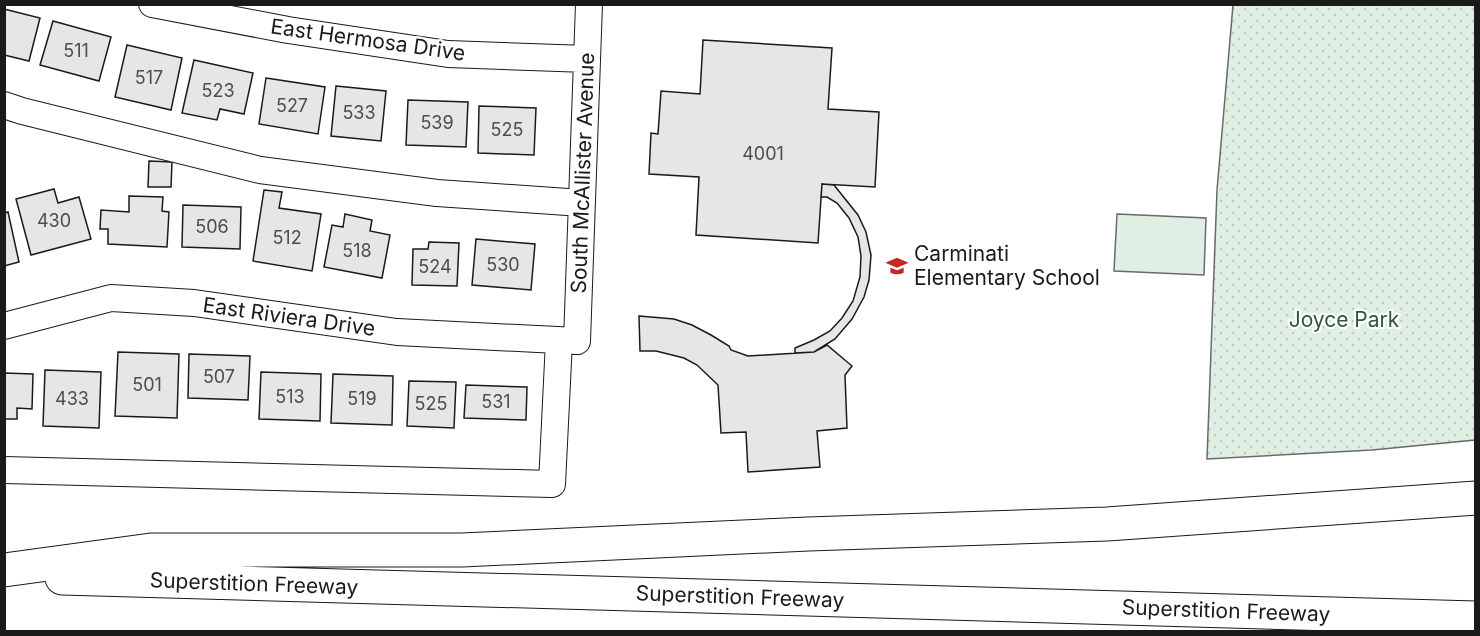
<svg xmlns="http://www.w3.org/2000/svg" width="1480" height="636" font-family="Inter,sans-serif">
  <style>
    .park { fill: url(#park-dots); stroke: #6a6a6a; stroke-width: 1.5 }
    .pitch { fill: #e0efe3; stroke: #6a6a6a; stroke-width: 1.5 }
    .building { fill: #e6e6e6; stroke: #1a1a1a; stroke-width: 1.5 }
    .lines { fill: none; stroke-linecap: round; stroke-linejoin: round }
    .minor-casing { stroke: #1a1a1a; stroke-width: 28 }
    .highway-casing { stroke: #1a1a1a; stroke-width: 35 }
    .minor { stroke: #fff; stroke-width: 26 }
    .highway { stroke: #fff; stroke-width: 33 }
    .labels { text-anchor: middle; stroke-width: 4.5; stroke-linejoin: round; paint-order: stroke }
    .number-label { font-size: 18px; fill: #4d4d4d }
    .street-label { font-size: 21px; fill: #1a1a1a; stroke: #fff }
    .poi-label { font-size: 21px; fill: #1a1a1a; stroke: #fff; text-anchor: start }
    .park-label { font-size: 21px; fill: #2b5a34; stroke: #fff }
  </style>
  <defs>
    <pattern id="park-dots" width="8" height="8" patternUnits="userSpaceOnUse" patternTransform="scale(1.5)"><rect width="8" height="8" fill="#e0efe3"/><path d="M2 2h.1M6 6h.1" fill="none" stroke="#c0ccc2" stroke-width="1.8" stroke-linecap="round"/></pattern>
  </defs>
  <rect width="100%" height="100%" fill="#fff"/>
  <!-- park -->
  <path class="park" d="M1233,5H1475V440L1372,450L1207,459L1217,190Z"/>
  <!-- pitch -->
  <path class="pitch" d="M1117,214L1206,218L1204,275L1114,271Z"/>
  <!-- building -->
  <path class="building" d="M4,9L40,18L29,61L4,55Z
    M53,21L111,37L99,81L40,65Z
    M703,40L832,48L828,109L879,112L875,187L822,184L818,243L696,235L699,177L649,174L651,133L658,134L661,91L700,94Z
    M127,45L182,58L171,110L115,97Z
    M194,60L253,73L244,114L220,109L217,120L182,113Z
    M266,78L325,87L318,134L259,124Z
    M336,86L386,91L381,141L331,136Z
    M408,100L468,102L466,147L406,145Z
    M479,106L536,108L534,155L478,153Z
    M149,161L172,162L171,187H148Z
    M822,184L834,185L858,215L866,232L871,255L869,280L864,297L852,319L835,339L814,352L795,353V348L814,340L830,331L842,318L853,301L860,277L861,256L858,237L849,218L837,203L827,197H821Z
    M54,189L58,203L79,197L91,239L31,255L16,199Z
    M264,190L282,192L279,208L321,214L312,271L253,261Z
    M129,196L163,197L162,211L169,212L167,247L108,244V229H100L101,210L129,212Z
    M183,205L241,207L240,249L182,247Z
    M8,212L19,262L4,266V213Z
    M345,214L372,220L370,231L390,235L382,278L324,267L332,225L343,227Z
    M476,239L535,244L531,290L472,285Z
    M429,242L459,243L457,286L412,285L413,249H428Z
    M639,316L674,319L692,325L711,335L729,346L731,350L748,356L814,352L827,345L852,366L845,375L847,428L817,431L820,467L748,472L746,432L721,433L718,385L697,365L684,358L656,351H640Z
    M118,352L179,354L177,418L115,416Z
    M189,354L250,356L248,400L188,398Z
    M45,370L101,372L99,428L43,426Z
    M261,372L321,374L320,421L259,419Z
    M4,373L33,374L32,409L17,408V419H4Z
    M333,374L393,376L392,425L331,423Z
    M409,381L456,382L454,428L407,426Z
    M466,385L527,387L526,420L464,418Z"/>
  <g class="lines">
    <defs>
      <path id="minor" d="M152,4L288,30L448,54L587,59
        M4,105L22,111L260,170L437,193L582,203
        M4,326L111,298L194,303L397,332L577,341L589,4
        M4,470L552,484L559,341"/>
      <path id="highway" d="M4,570L151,550H462L808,534L1107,524L1476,498
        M62,578L1476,618"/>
    </defs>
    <!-- minor casing -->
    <use href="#minor" class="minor-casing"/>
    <!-- highway casing -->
    <use href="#highway" class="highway-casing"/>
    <!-- minor -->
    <use href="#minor" class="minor"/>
    <!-- highway -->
    <use href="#highway" class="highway"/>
  </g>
  <!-- icons -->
  <defs>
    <symbol id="school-bare" viewBox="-9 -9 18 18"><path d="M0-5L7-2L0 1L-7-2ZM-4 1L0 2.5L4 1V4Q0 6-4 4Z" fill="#c62828" stroke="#fff" stroke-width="2.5" paint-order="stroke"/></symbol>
  </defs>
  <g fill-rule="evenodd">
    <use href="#school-bare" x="882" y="251" width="30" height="30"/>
  </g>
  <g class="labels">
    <!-- number labels -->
    <g class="number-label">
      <text x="76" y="57">511</text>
      <text x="149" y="84">517</text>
      <text x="218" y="97">523</text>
      <text x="292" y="112">527</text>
      <text x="359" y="119">533</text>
      <text x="437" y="129">539</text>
      <text x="507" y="136">525</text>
      <text x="763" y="160">4001</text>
      <text x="54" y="227">430</text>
      <text x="212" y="233">506</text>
      <text x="287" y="244">512</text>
      <text x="357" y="257">518</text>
      <text x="503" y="271">530</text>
      <text x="435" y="273">524</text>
      <text x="219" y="383">507</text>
      <text x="147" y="391">501</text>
      <text x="290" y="403">513</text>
      <text x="72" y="405">433</text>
      <text x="362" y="405">519</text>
      <text x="496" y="408">531</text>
      <text x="431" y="410">525</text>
    </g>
    <!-- street labels -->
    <g class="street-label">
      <text transform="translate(368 40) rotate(8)" y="7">East Hermosa Drive</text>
      <text transform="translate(583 173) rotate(-88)" y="7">South McAllister Avenue</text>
      <text transform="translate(289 317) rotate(8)" y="7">East Riviera Drive</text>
      <text transform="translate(254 584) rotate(2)" y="7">Superstition Freeway</text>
      <text transform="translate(740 597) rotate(2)" y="7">Superstition Freeway</text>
      <text transform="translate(1226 611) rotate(2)" y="7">Superstition Freeway</text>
    </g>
    <!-- poi labels -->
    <g class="poi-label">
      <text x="914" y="261">Carminati<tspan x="914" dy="24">Elementary School</tspan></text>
    </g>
    <!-- park labels -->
    <g class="park-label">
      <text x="1344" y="327">Joyce Park</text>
    </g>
  </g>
  <!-- border -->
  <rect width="1480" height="636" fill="none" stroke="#1a1a1a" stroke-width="12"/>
</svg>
